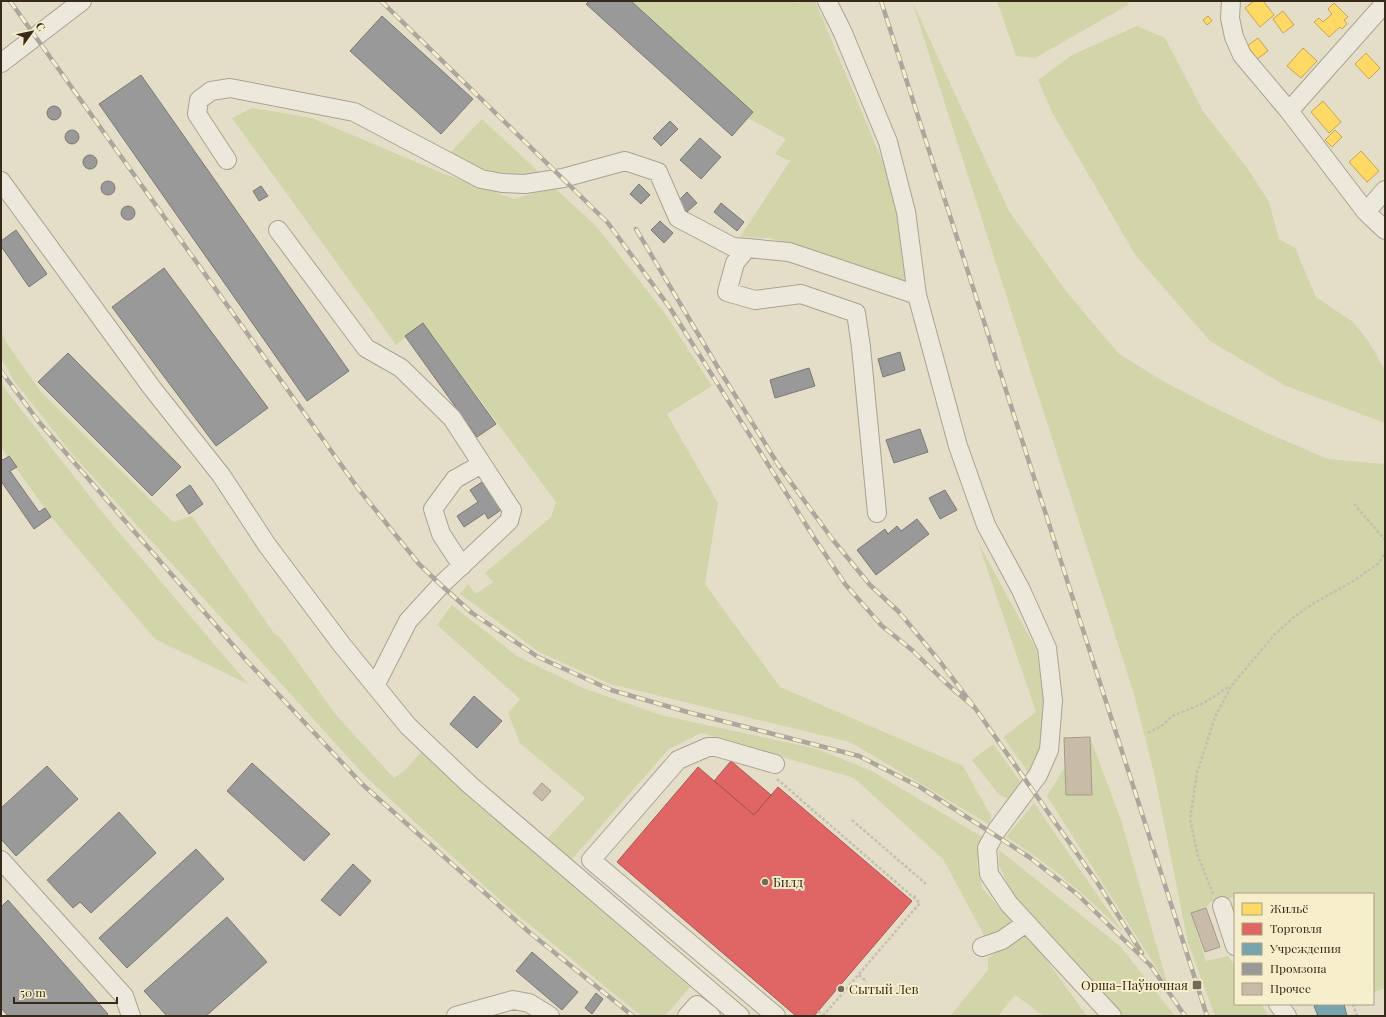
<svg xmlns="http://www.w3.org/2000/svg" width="1386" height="1017" font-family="'Playfair Display',serif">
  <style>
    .green { fill: #d2d5a9 }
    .homes { fill: #ffd966; stroke: #c3a450 }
    .shops { fill: #e06666; stroke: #ad5450 }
    .public { fill: #76a5af; stroke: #638083 }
    .industry { fill: #999; stroke: #7c7873 }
    .building { fill: #c8bca9; stroke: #a49988 }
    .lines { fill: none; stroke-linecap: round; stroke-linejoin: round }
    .minor-casing { stroke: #a9a292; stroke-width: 20 }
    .path { stroke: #c4bfb2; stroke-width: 2.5; stroke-dasharray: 3 2; stroke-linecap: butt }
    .minor { stroke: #ece8db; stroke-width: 18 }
    .rail-casing { stroke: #aba79c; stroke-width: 4.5 }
    .rail { stroke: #f7eecc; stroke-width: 3; stroke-dasharray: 9; stroke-linecap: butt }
    .poi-dot { fill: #746958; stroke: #f7eecc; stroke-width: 1.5 }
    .labels { text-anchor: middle; stroke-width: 4; stroke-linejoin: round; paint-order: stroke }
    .poi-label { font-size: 13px; fill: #372a1b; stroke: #f7eecc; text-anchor: start }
  </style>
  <rect width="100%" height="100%" fill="#e4dec8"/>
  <!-- green -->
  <path class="green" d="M631,1H797L798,3L803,1H815L885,167L904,245L906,283L770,238L740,237L790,161L775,154L786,139L748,118L753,112Z
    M912,1L1009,211L1066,291L1119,354L1163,381L1209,405L1267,433L1328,459L1385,464V988L1374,992L1373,990V894H1235V897L1210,902L1206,908L1191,913L1206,961L1228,956L1235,966V1004H1261L1269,1016H1215L1188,943L1154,773L1133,691Z
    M997,1H1129L1128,5L1035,58L1016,56Z
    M1137,26L1165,38L1203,111L1248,169L1269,202L1279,239L1295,248L1316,297L1353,322L1369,342L1385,370V423L1286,386L1210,341L1136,256L1053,114L1038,80L1072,55Z
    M252,108L312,118L442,173L514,199L554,187L597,227L664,312L712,386L667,414L718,503L705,584L780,687L963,766L991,816L990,825L850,742L610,684L539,652L460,594L468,584L476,594L493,582L485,573L551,517L556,502L423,323L396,345L232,118Z
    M482,119L542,175L512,177L479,168L448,155Z
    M1,332L6,342L41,392L173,522L192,516L274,633L280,637L336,715L394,778L404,771L423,750L474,802L690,987L665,1016H641L503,903L366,777L73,455L14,381L1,358Z
    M1,381L8,393L107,518L248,684L155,639L51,517L1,447Z
    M978,542L1036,649L1048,715L1038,763L1030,775L1003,737L1036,712Z
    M452,605L517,656L583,688L661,715L817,749L872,771L984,838L977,863L982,888L1012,922L997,935L985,937L943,859L854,778L701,733L669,749L572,859L548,838L585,798L520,743L508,713L520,699L437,625Z
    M1090,737L1122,823L1168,986L1047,796L1065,767L1066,795H1092Z
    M993,744L1023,785L1009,799L999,795L972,760Z
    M1034,803L1123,932C1085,895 1051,865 1006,837Z
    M999,850L1120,946L1175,1016H1121L1096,985L1014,898L999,865Z
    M1024,936L1030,937L1087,1016H1044L1015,995L998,1016H950L988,970V958L1020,937Z"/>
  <!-- homes -->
  <path class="homes" d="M1254,1H1263L1274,15L1260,27L1245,8Z
    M1334,3L1348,17L1344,20L1347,24L1342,29L1340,27L1329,37L1314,22L1319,18L1323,22L1332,14L1328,9Z
    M1283,11L1294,25L1283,33L1273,19Z
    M1208,16L1212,21L1207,25L1203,20Z
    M1258,38L1268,51L1257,59L1247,46Z
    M1303,48L1317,61L1301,78L1287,66Z
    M1366,53L1380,68L1369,79L1355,64Z
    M1323,101L1341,122L1329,133L1311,112Z
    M1335,130L1342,137L1332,147L1325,140Z
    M1361,151L1379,171L1367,182L1349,162Z"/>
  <!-- shops -->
  <path class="shops" d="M731,761L771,795L754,815L714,781Z
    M698,767L754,815L778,787L912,901L814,1016H796L617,862Z"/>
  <!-- public -->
  <path class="public" d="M1320,1004H1344L1347,1016H1318L1314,1006Z"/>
  <!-- industry -->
  <path class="industry" d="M589,1H631L753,112L732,136L586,4Z
    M382,16L473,99L441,134L350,51Z
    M141,75L349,371L307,401L99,104Z
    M47 113a7 7 0 1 1 14 0a7 7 0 1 1-14 0Z
    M670,121L678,129L661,146L653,138Z
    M65 137a7 7 0 1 1 14 0a7 7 0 1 1-14 0Z
    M700,138L721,157L701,179L680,160Z
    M83 162a7 7 0 1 1 14 0a7 7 0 1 1-14 0Z
    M101 188a7 7 0 1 1 14 0a7 7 0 1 1-14 0Z
    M639,184L650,195L641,204L630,194Z
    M261,186L268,196L259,201L253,191Z
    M687,192L697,203L687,212L677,202Z
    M721,203L744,222L737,231L714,212Z
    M121 213a7 7 0 1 1 14 0a7 7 0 1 1-14 0Z
    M660,221L673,233L664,243L651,230Z
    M16,230L47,274L29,287L1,246V241Z
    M164,268L268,408L216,446L112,307Z
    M423,323L496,424L477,437L405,336Z
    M900,352L905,370L883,377L878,359Z
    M68,353L181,467L152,496L38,382Z
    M809,368L815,386L775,398L770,380Z
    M920,429L928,452L894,463L886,440Z
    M9,456L17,467L10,471L39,512L45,508L51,517L34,529L1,481V458L3,460Z
    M482,482L501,510L488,519L485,513L464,527L457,516L478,502L470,490Z
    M190,485L203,504L189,514L176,495Z
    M945,490L957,510L940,519L929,498Z
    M917,519L929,534L876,575L857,550L885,529L888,534L897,526L901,531Z
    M474,696L502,721L477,748L450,724Z
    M252,763L330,834L304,861L227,791Z
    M47,766L78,799L16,856L1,839V808Z
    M119,812L156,853L91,913L80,902L73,908L47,880Z
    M196,849L224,879L127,968L99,938Z
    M353,864L371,881L340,916L321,900Z
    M8,900L108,1014L106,1016H8L1,1008V907Z
    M227,917L267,962L206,1016H167L144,991Z
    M532,952L578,992L562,1010L516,971Z
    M596,993L603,999L592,1014L585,1008Z"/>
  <!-- building -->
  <path class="building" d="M1090,737L1092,795H1066L1064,738Z
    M542,783L551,791L542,801L533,793Z
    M1206,908L1220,947L1205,952L1191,913Z"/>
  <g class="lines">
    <defs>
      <path id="minor" d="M827,1L843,33L888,142L906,212L917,295L958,446L986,525L1021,590L1047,648L1053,701L1049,750L1038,775L997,830L987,848L989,874L1009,904L1112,1016
        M1231,1L1230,18L1234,37L1242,55L1289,111L1366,212L1385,230
        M1,63L82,1
        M1289,111L1385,3
        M227,160L197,114L199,100L211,91L230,88L354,112L481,179L502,183L525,184L563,178L625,161L658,172L678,218L733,247L747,248
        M1,181L152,388L221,475L267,545L342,645L408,726L470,785L740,1016
        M1366,212L1385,190
        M278,230L366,348L401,368L452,418L482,464
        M877,513L861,347L856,313L801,294L755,300L727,292L735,263L747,248L789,252L917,295
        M375,686L408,621L441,585L509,521L512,510L482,464L455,479L433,509L441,534L462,566
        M775,764L716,747H708L678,760L591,860L776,1016
        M1,860L124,996L131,1016
        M1222,906L1235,946
        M982,947L1002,940L1026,923
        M1278,1004L1287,1016
        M456,1016L513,1000L529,1003L550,1016
        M687,1016L697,1005L711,1016"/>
    </defs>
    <!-- minor casing -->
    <use href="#minor" class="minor-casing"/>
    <!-- path -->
    <path class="path" d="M1354,504L1385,540
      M1148,733L1163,725L1172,716L1202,704L1230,686
      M777,779L920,903L823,1016
      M852,820L926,884
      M1213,894L1198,856L1190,819L1197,773L1215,717L1232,685L1275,634L1295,616L1314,603L1350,583L1378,564L1385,553
      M914,898L917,894
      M859,975L867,982
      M1353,1004L1357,1016
      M818,1011L824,1016"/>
    <!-- minor -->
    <use href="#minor" class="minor"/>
    <defs>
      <path id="rail" d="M10,1L357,487L419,564L441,585L472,613L538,657L611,690L691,713L859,756L920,787L1029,857L1077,894L1151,966L1185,1016
        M381,1L608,223L670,308L813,536L845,584L882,626L912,650L946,683L975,708
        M881,1L1207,1016
        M636,229L720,371L779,466L833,540L870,585L899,612L941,663L975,708L1097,882L1142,953
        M1,371L39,422L246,660L363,785L529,932L633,1016"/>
    </defs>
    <!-- rail casing -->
    <use href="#rail" class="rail-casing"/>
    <!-- rail -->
    <use href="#rail" class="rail"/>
  </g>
  <!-- markers -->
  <g class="poi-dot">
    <circle cx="765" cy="882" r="4"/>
    <rect x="1192" y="980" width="10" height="10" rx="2"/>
    <circle cx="841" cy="989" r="4"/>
  </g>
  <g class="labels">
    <!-- poi labels -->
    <g class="poi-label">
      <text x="773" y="887">Билд</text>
      <text x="1188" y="990" text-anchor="end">Орша-Паўночная</text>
      <text x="849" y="994">Сытый Лев</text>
    </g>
  </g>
  <!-- border -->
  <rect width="1386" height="1017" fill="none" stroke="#372a1b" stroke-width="4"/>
  <!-- legend -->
  <rect x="1234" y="893" width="140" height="112" fill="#f7eecc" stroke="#aaa085"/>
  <rect x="1242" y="903" width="20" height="12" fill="#ffd966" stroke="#aaa085"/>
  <text x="1270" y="913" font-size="12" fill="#372a1b">Жильё</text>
  <rect x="1242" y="923" width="20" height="12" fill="#e06666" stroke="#aaa085"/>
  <text x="1270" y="933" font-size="12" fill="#372a1b">Торговля</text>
  <rect x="1242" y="943" width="20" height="12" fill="#76a5af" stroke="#aaa085"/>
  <text x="1270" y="953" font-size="12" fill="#372a1b">Учреждения</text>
  <rect x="1242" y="963" width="20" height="12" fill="#999999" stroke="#aaa085"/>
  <text x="1270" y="973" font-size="12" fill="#372a1b">Промзона</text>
  <rect x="1242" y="983" width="20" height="12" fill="#c8bca9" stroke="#aaa085"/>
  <text x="1270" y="993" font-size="12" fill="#372a1b">Прочее</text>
  <!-- north arrow -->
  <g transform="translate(32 32) rotate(57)" stroke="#f7eecc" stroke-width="3" paint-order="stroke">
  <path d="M0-3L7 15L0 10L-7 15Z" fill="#372a1b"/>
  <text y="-6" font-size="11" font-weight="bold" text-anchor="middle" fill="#372a1b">С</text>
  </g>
  <!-- scale -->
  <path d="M14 997v6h103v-6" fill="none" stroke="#372a1b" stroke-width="2"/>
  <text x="20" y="997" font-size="12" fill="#372a1b" stroke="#f7eecc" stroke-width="3" paint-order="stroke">50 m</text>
</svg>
